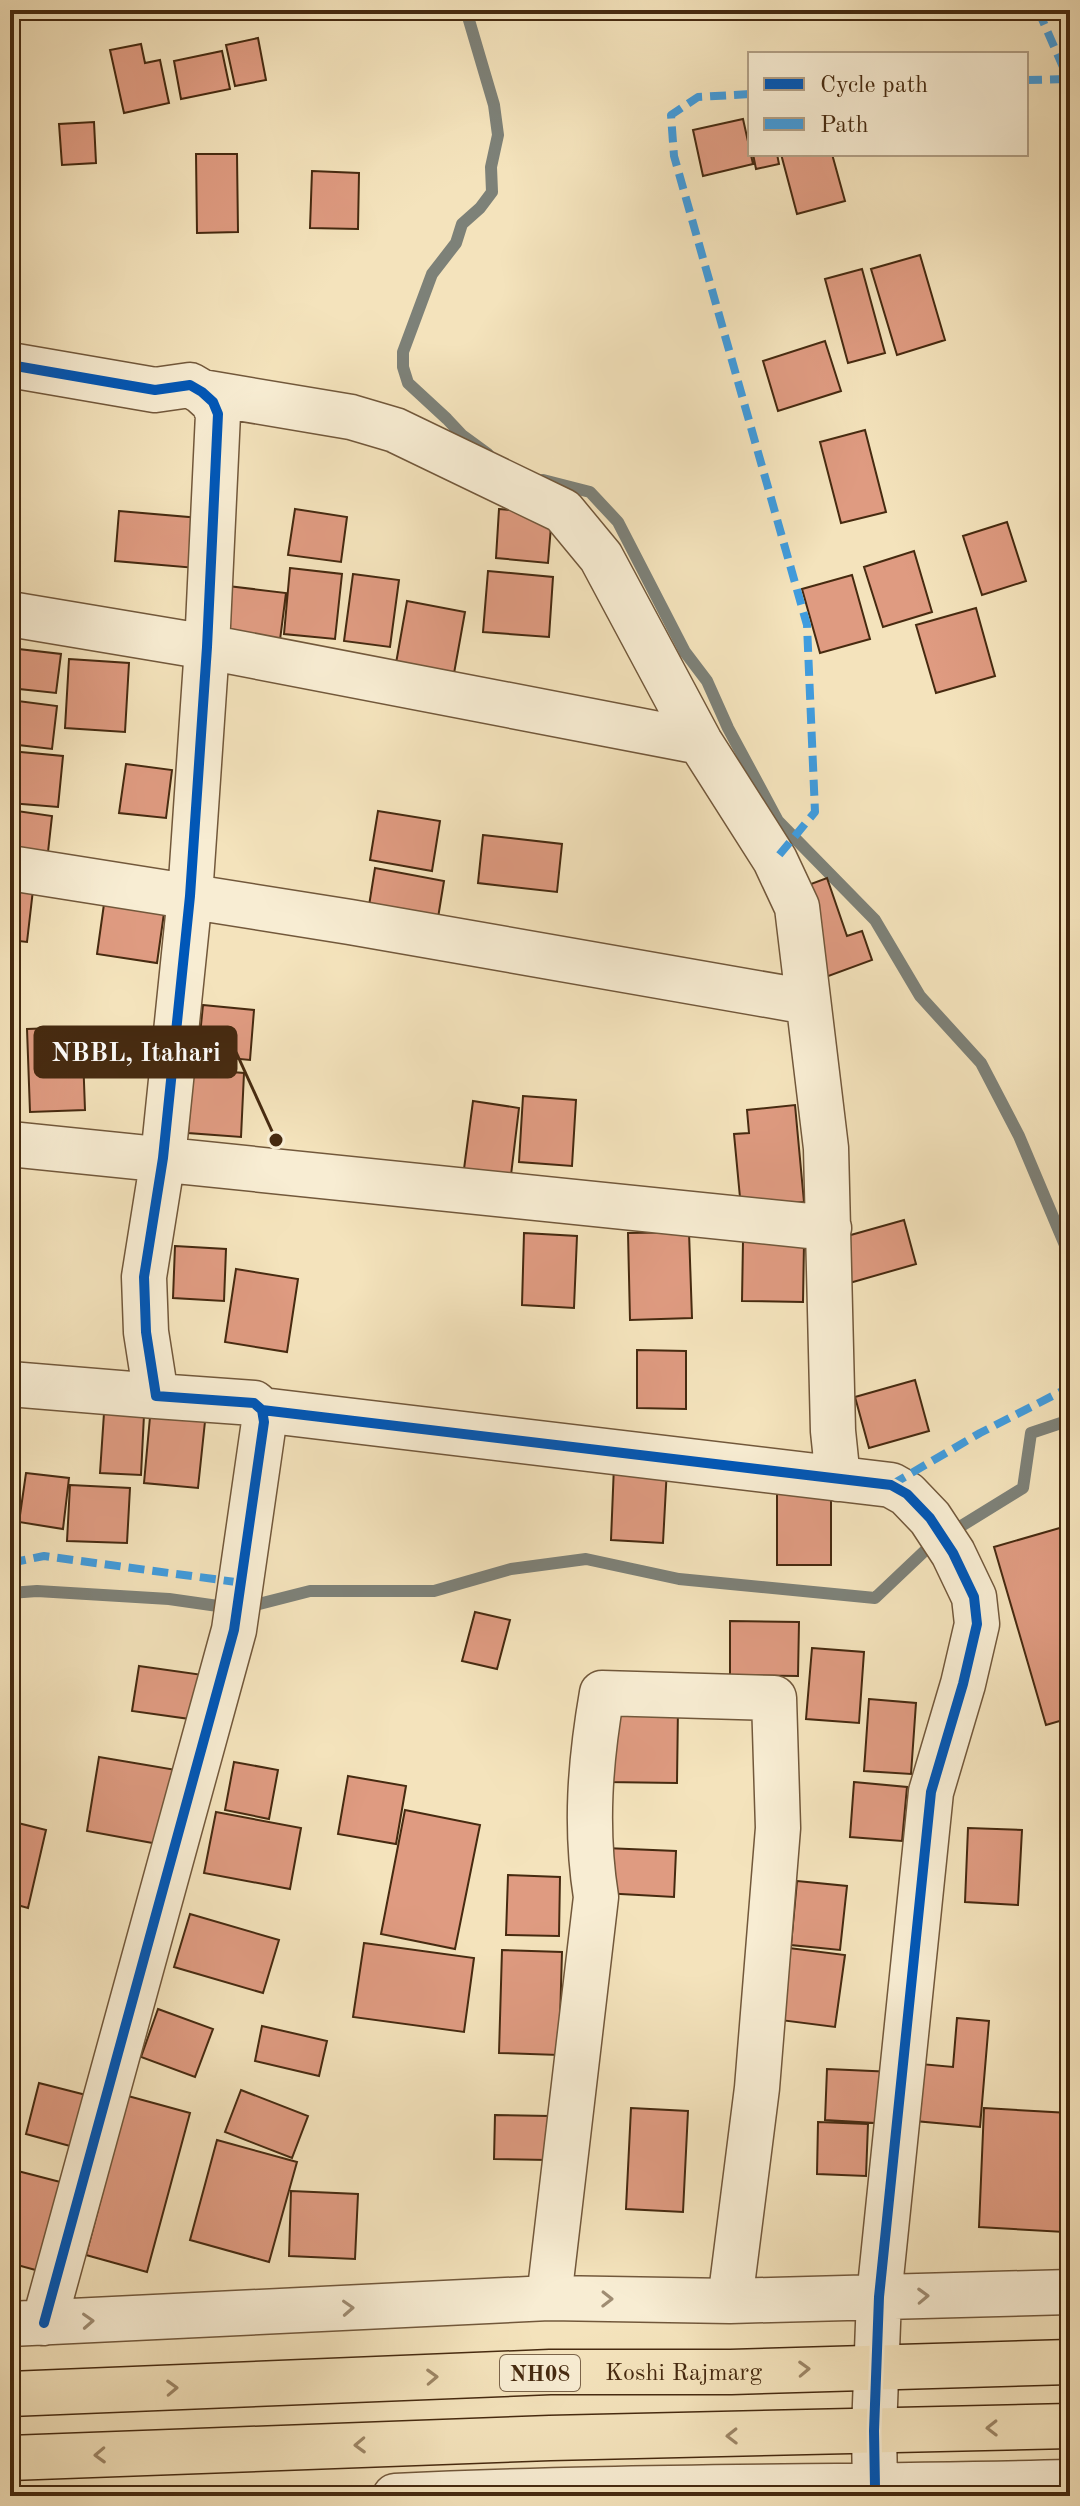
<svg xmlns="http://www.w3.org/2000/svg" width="1080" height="2506" font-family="'Old Standard TT',serif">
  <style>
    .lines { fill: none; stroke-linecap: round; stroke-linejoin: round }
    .stream { stroke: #7d8178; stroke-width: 12 }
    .building { fill: #df9b81; stroke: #462a10; stroke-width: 2 }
    .minor-casing { stroke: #72583b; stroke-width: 47 }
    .major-casing { stroke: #462a10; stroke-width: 47 }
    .minor { stroke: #f8edd3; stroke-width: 44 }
    .major { stroke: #f4e3bc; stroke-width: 44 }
    .quiet { stroke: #409cde; stroke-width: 8; stroke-dasharray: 16 8; stroke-linecap: butt }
    .cycleway-casing { stroke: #f8edd3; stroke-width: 15 }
    .cycleway { stroke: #0057b8; stroke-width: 10 }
    .oneway { stroke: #9f8c72 }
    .oneway2 { stroke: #9d8666 }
    .labels { text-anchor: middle; stroke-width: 8; stroke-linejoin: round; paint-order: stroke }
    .shield { fill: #f8edd3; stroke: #7b644a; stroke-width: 2 }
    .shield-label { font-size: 22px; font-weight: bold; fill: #462a10 }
    .street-label { font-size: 24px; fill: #462a10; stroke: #f8edd3 }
    .leader { fill: none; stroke: #462a10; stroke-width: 3 }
    .callout-dot { fill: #462a10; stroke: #f8edd3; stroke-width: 3 }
    .callout { fill: #462a10; stroke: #462a10; stroke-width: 3 }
    .callout-label { font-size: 26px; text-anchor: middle; font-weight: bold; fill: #fff }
  </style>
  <rect width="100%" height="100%" fill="#f4e3bc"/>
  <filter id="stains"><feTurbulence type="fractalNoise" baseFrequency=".0025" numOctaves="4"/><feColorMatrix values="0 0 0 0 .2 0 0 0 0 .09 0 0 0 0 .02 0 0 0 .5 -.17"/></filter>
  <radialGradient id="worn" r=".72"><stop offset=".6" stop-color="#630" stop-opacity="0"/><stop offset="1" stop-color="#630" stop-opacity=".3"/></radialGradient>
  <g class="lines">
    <!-- stream -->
    <path class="stream" d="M466,10L494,105L498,135L491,167L492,192L480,208L462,224L456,243L432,274L403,352V367L408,383L447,419L462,435L488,454
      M543,480L590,492L618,522L685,652L707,681L728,728L778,821L875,920L920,996L981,1063L1019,1136L1070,1257
      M10,1593L37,1591L169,1599L239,1609L310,1591H434L511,1569L586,1559L679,1579L875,1598L932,1544L1023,1488L1031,1433L1070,1420"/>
  </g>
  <!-- building -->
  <path class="building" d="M258,38L266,80L235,86L226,45Z
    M141,44L145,63L160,60L169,103L124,113L110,50Z
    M222,51L230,89L181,99L174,61Z
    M743,119L753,164L703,176L693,130Z
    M94,122L96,163L62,165L59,124Z
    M196,154H237L238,232L197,233Z
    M753,154H777L779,164L756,169Z
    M781,154H832L845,201L797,214Z
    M312,171L359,173L358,229L310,228Z
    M920,255L945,340L897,355L871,269Z
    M862,269L885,353L848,363L825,279Z
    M825,341L841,391L778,411L763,361Z
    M865,430L886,512L841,523L820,442Z
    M295,509L347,517L341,562L288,555Z
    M499,509L552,514L548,563L496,558Z
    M119,511L200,518L196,568L115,561Z
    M1007,522L1026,581L982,595L963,536Z
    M914,551L932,612L883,627L864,567Z
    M290,568L342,574L335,639L284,634Z
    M488,571L553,577L549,637L483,632Z
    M353,574L399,580L390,647L344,641Z
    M852,575L870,639L820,653L802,589Z
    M228,586L286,593L280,640L223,633Z
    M407,601L465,612L453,679L395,669Z
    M976,608L995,676L936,693L916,625Z
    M10,648L61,654L56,693L10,688Z
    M69,659L129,663L125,732L65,728Z
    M10,700L57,706L52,749L10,744Z
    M10,751L63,756L58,807L10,803Z
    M126,764L172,770L166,818L119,813Z
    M10,810L52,816L48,852L10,847Z
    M378,811L440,821L432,871L370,860Z
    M483,835L562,844L557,892L478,883Z
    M375,868L444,881L437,924L368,912Z
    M10,878L34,881L27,942L10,940Z
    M827,878L847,936L862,931L872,960L823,978L792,891Z
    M104,904L164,913L157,963L97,954Z
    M203,1005L254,1010L250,1060L198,1055Z
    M82,1027L85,1110L30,1112L27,1029Z
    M193,1069L244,1073L241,1137L188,1133Z
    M523,1096L576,1100L572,1166L519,1162Z
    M473,1101L519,1108L511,1175L464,1169Z
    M795,1105L804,1202L741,1208L734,1134L749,1133L747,1110Z
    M904,1220L916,1264L846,1284L833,1240Z
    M689,1232L692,1318L630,1320L628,1233Z
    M524,1233L577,1236L574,1308L522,1305Z
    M743,1241L804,1243L803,1302L742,1301Z
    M175,1246L226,1249L224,1301L173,1298Z
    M236,1269L298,1279L287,1352L225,1342Z
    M637,1350L686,1351V1409L637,1408Z
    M915,1380L929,1431L869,1448L855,1397Z
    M151,1406L206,1412L198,1488L144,1483Z
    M104,1413L144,1415L141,1475L100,1473Z
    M1070,1450V1485L1063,1452Z
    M614,1465L667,1468L663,1543L611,1540Z
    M26,1473L69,1478L63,1529L19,1522Z
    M777,1484H831V1565H777Z
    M70,1485L130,1488L127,1543L67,1541Z
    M1070,1525V1718L1046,1725L994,1547Z
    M475,1612L510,1620L497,1669L462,1661Z
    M730,1621L799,1622L798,1676L730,1675Z
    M812,1648L864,1652L859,1723L806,1719Z
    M139,1666L203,1675L197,1720L132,1711Z
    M869,1699L916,1703L911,1774L864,1771Z
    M607,1705L678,1706L677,1783L606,1782Z
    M99,1757L182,1771L169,1846L87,1831Z
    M234,1762L278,1770L269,1819L225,1810Z
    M348,1776L406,1786L396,1844L338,1834Z
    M854,1782L907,1787L902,1841L850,1837Z
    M405,1810L480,1825L455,1949L381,1934Z
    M216,1812L301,1828L290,1889L204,1873Z
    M10,1821L46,1830L28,1908L10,1903Z
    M968,1828L1022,1830L1018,1905L965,1902Z
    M605,1848L676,1851L674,1897L603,1893Z
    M508,1875L560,1877L559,1936L506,1935Z
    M797,1881L847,1886L840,1950L791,1945Z
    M190,1914L279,1940L263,1993L174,1967Z
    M364,1943L474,1958L464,2032L353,2017Z
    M789,1948L845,1955L835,2027L780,2020Z
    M502,1950L562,1952L559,2055L499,2053Z
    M158,2009L213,2029L195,2077L141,2057Z
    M957,2018L989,2021L980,2127L915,2121L921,2064L953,2067Z
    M262,2026L327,2041L319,2076L255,2061Z
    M827,2069L894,2072L892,2124L825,2120Z
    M39,2083L94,2097L81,2149L26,2134Z
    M241,2090L308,2116L292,2158L225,2132Z
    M128,2096L190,2113L147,2272L86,2255Z
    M631,2108L688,2111L683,2212L626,2209Z
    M984,2108L1069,2113L1064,2232L979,2227Z
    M495,2115L549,2116L548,2160L494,2159Z
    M818,2122L868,2124L866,2176L817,2174Z
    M217,2140L297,2162L269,2262L190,2240Z
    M10,2169L72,2185L50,2274L10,2263Z
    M291,2191L358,2194L355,2259L289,2256Z"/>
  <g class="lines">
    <defs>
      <path id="minor" d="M10,365L155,390L190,385L202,392L213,402L218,414L207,647L190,896L163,1158L144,1277L146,1332L156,1396L254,1403L262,1410L264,1422L234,1630L44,2323
        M202,392L351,417L395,430L563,511L601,557L700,742L775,860L797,907L826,1148L833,1431L838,1479
        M10,614L207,647L700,742
        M10,868L350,922L808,1002
        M10,1144L829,1228
        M10,1384L156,1396
        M262,1410L891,1485L907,1494L930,1518L953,1553L974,1597L977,1624L963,1684L931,1792L879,2297L874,2431L875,2487
        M549,2298L596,1897C585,1828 590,1762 602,1693L774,1698L778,1828L757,2088L730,2301
        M10,2324L549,2298L730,2301L1070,2292
        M395,2496C620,2485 845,2488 1070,2482"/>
      <g id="major">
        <path id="s1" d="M10,2394L550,2372H731L1070,2362"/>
        <path d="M10,2458L550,2438L1070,2426"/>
      </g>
    </defs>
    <!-- minor casing -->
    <use href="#minor" class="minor-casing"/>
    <!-- major casing -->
    <use href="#major" class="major-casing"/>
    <!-- minor -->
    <use href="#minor" class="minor"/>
    <!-- major -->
    <use href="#major" class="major"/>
    <!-- quiet -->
    <path class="quiet" d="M1038,10L1070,83
      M1026,80L1070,79
      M750,94L698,97L671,115L674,156L807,625L815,812L775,860
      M891,1485L980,1433L1070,1387
      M10,1563L44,1556L243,1583"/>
    <defs>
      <path id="cycleway" d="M10,365L155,390L190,385L202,392L213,402L218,414L207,647L190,896L163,1158L144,1277L146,1332L156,1396L254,1403L262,1410L264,1422L234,1630L44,2323
        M262,1410L891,1485L907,1494L930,1518L953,1553L974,1597L977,1624L963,1684L931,1792L879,2297L874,2431L875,2487"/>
    </defs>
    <!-- cycleway casing -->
    <use href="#cycleway" class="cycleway-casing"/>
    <!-- cycleway -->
    <use href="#cycleway" class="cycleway"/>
  </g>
  <!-- one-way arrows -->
  <defs><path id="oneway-chevron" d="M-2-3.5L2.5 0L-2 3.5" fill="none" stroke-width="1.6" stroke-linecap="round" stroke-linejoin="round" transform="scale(2)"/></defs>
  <g class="oneway">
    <use href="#oneway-chevron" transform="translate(923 2296) rotate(-2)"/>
    <use href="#oneway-chevron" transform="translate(607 2299) rotate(1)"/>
    <use href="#oneway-chevron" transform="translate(348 2308) rotate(-3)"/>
    <use href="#oneway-chevron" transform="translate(88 2321) rotate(-3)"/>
  </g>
  <g class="oneway2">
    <use href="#oneway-chevron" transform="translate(804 2369) rotate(-2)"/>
    <use href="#oneway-chevron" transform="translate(432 2377) rotate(-2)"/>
    <use href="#oneway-chevron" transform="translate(172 2388) rotate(-2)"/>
    <use href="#oneway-chevron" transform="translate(992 2428) rotate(179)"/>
    <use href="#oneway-chevron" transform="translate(732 2436) rotate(179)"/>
    <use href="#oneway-chevron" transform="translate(360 2445) rotate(178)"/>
    <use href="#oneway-chevron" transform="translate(100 2455) rotate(178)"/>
  </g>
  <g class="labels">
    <!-- shield labels -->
    <rect class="shield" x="500" y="2355" width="80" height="36" rx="6"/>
    <g class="shield-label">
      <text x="540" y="2381">NH08</text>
    </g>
    <!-- street labels -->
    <g class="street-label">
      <text dy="8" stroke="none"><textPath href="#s1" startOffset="674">Koshi Rajmarg</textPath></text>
    </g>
  </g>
  <!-- callouts -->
  <path class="leader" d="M276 1140L236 1052"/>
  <circle class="callout-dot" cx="276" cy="1140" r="8"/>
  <rect class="callout" x="35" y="1027" width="201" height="50" rx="8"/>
  <g class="callout-label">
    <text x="136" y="1061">NBBL, Itahari</text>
  </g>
  <!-- margin -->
  <rect width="1080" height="2506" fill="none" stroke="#f4e3bc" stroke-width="40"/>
  <rect x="12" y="12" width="1056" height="2482" fill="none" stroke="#462a10" stroke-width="4"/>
  <rect x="20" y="20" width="1040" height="2466" fill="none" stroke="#462a10" stroke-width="2"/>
  <!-- legend -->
  <rect x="748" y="52" width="280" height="104" fill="#f8edd3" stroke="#b19f85" stroke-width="2"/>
  <rect x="764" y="78" width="40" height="12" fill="#0057b8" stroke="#b19f85" stroke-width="2"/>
  <text x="820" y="92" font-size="24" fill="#462a10">Cycle path</text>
  <rect x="764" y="118" width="40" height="12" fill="#409cde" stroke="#b19f85" stroke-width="2"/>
  <text x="820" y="132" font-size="24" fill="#462a10">Path</text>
  <rect width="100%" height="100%" filter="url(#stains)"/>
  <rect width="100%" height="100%" fill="url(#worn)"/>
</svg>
